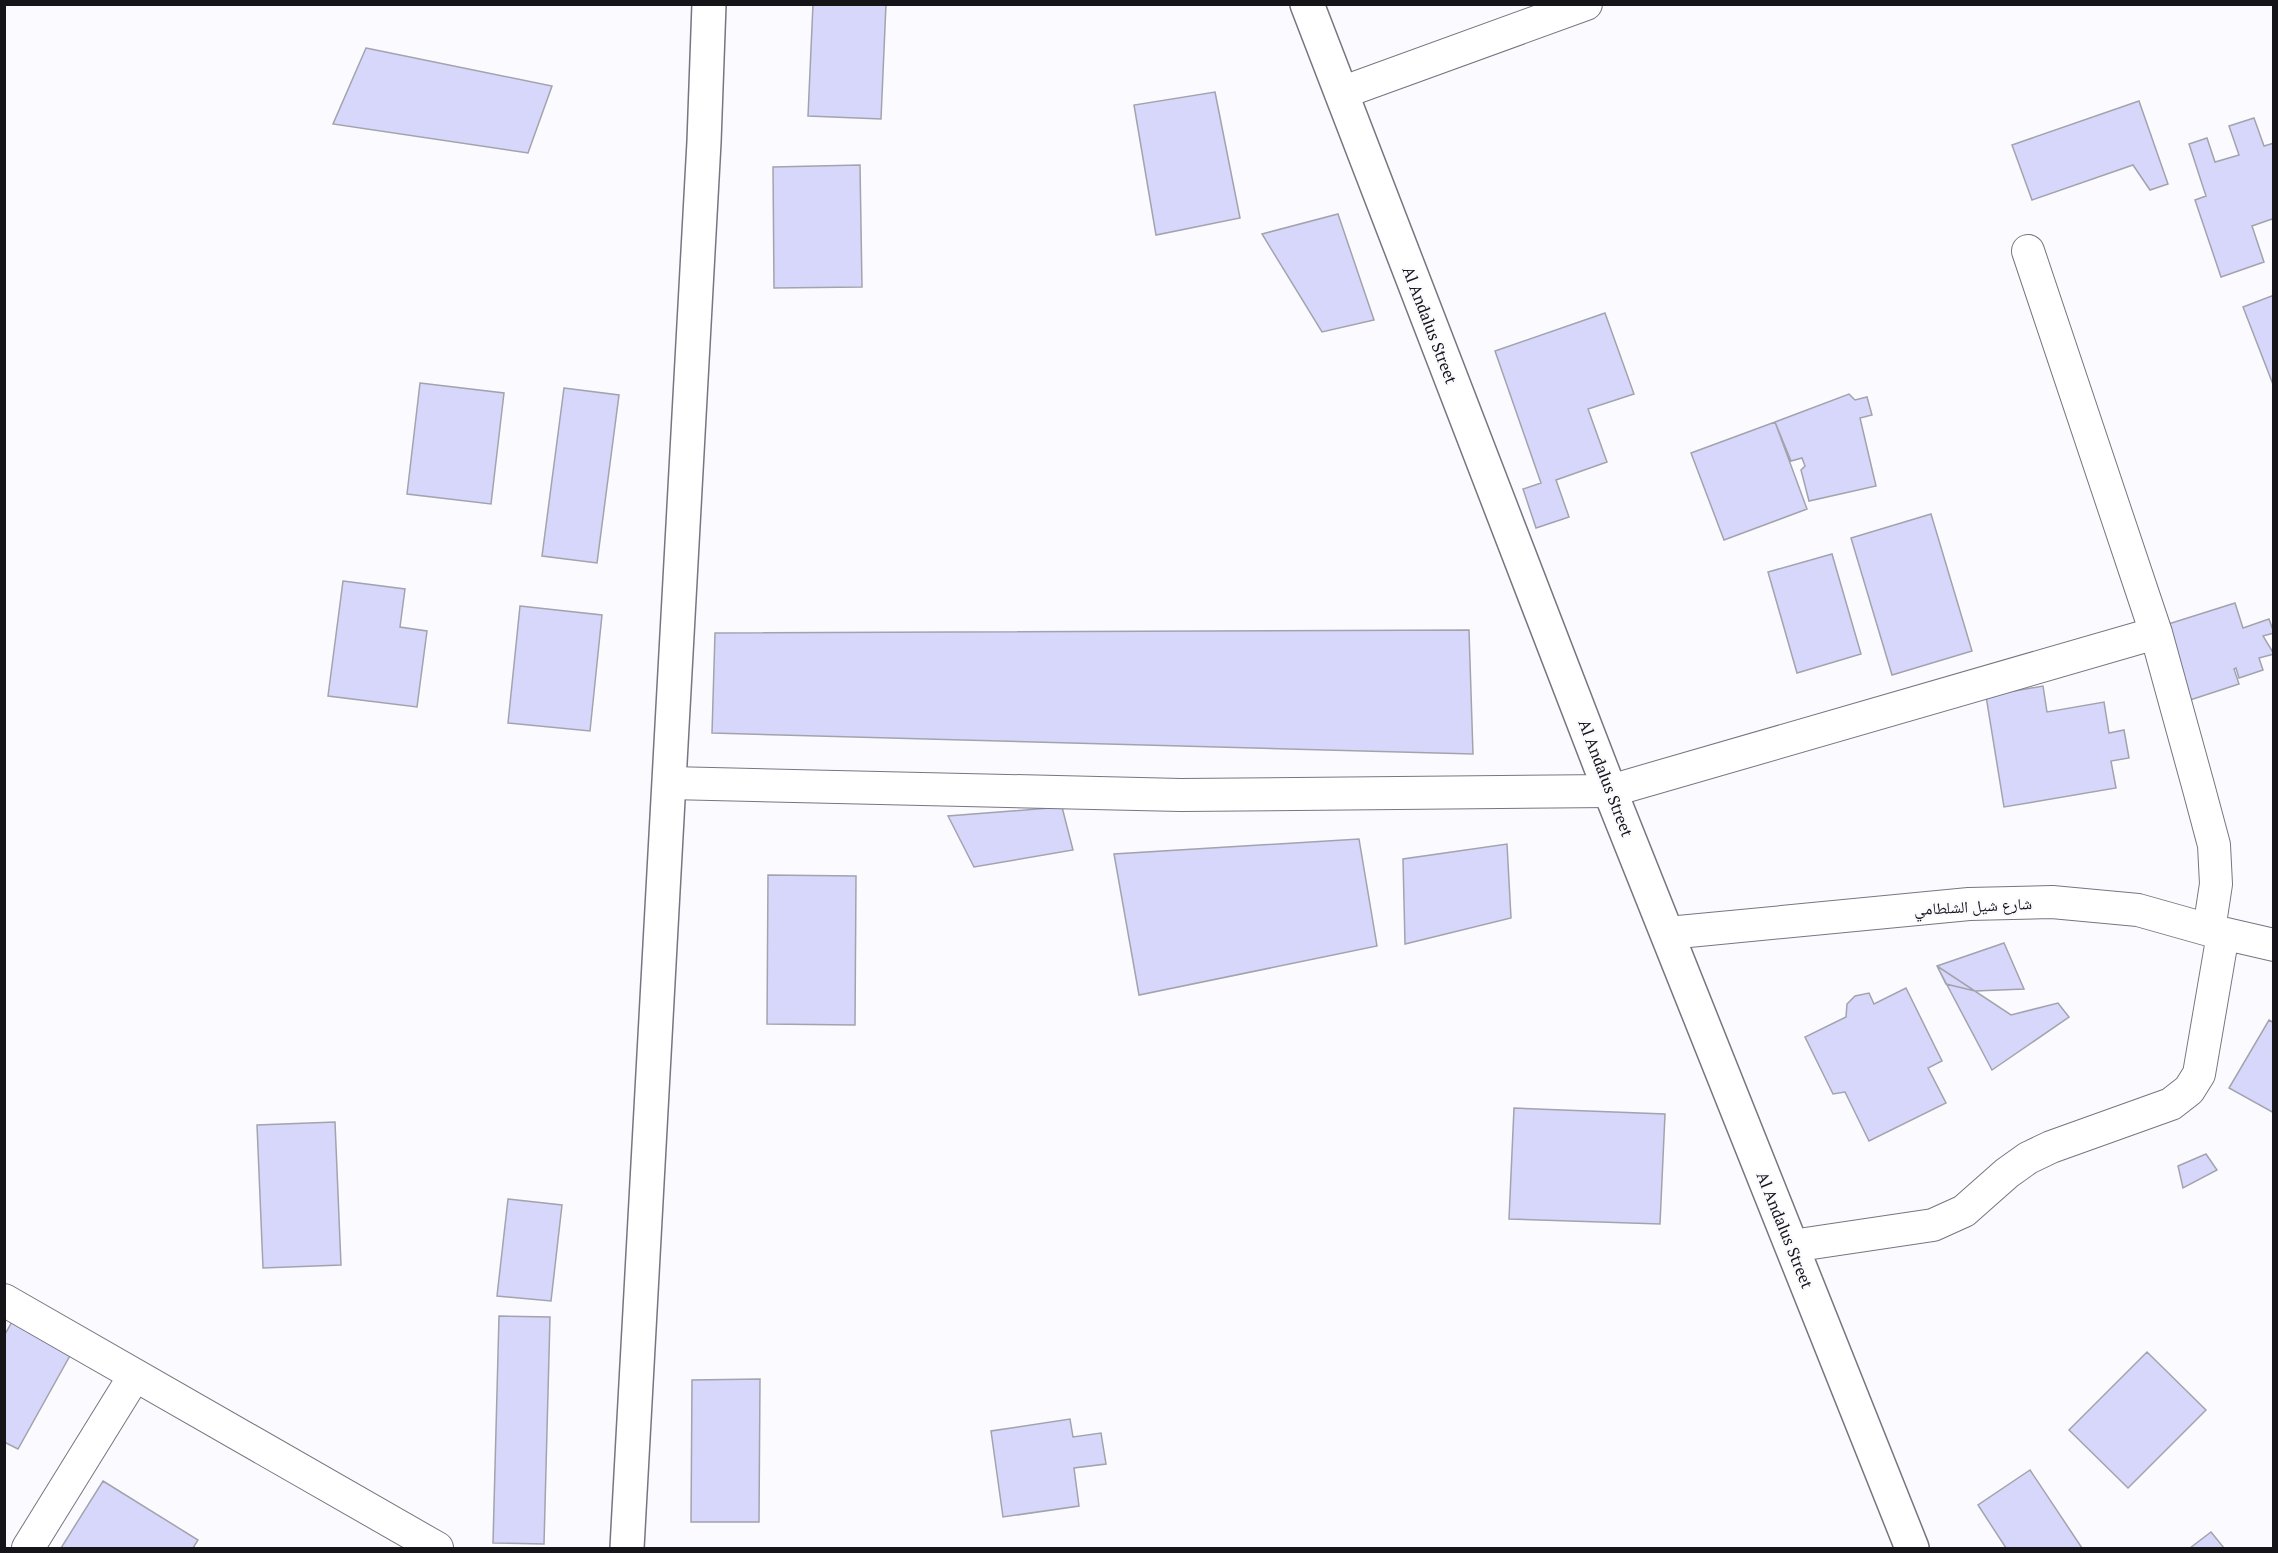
<svg xmlns="http://www.w3.org/2000/svg" width="2278" height="1553" font-family="'PT Serif','Noto Naskh Arabic',serif">
  <style>
    .building { fill: #d6d7fa; stroke: #a3a3ae; stroke-width: 1.5 }
    .lines { fill: none; stroke-linecap: round; stroke-linejoin: round }
    .minor-casing { stroke: #767680; stroke-width: 34 }
    .secondary-casing { stroke: #767680; stroke-width: 36 }
    .minor { stroke: #fff; stroke-width: 32 }
    .secondary { stroke: #fff; stroke-width: 33 }
    .labels { text-anchor: middle; stroke-width: 4.5; stroke-linejoin: round; paint-order: stroke }
    .street-label { font-size: 16px; fill: #151519; stroke: #fafaff }
  </style>
  <rect width="100%" height="100%" fill="#fafaff"/>
  <!-- building -->
  <path class="building" d="M813,4H886L881,119L808,116Z
    M366,48L552,86L528,153L333,124Z
    M1215,92L1240,218L1156,235L1134,105Z
    M2139,101L2168,184L2150,190L2133,165L2032,200L2012,145Z
    M2254,118L2264,146L2274,143V224L2272,219L2252,226L2264,262L2221,277L2195,200L2206,196L2189,144L2207,138L2215,162L2239,155L2229,126Z
    M860,165L862,287L774,288L773,167Z
    M1338,214L1374,320L1322,332L1262,234Z
    M2274,295V387L2243,307Z
    M1605,313L1634,394L1588,409L1607,462L1556,480L1569,517L1536,528L1523,489L1541,483L1495,351Z
    M420,383L504,393L491,504L407,494Z
    M564,388L619,395L597,563L542,556Z
    M1849,394L1855,400L1867,397L1872,415L1860,418L1876,486L1809,501L1801,470L1805,466L1802,458L1791,461L1775,422Z
    M1775,422L1807,509L1724,540L1691,453Z
    M1931,514L1972,651L1892,675L1851,538Z
    M1832,554L1861,654L1797,673L1768,572Z
    M343,581L405,589L400,627L427,631L417,707L328,696Z
    M2235,603L2243,628L2269,619L2274,633L2263,636L2274,654L2259,658L2263,670L2239,678L2236,668L2234,669L2239,684L2187,701L2162,626Z
    M520,606L602,615L590,731L508,723Z
    M1469,630L1473,754L712,733L715,633Z
    M2043,686L2047,712L2104,702L2109,733L2124,730L2129,758L2111,761L2116,788L2004,807L1986,696Z
    M1062,807L1073,850L974,867L948,816Z
    M1359,839L1377,946L1139,995L1114,854Z
    M1507,844L1511,918L1405,944L1403,859Z
    M768,875L856,876L855,1025L767,1024Z
    M2004,943L2024,989L1975,991L1946,984L1937,966Z
    M1937,966L2011,1015L2058,1003L2069,1017L1992,1070Z
    M1906,988L1942,1061L1928,1068L1946,1103L1869,1141L1845,1092L1833,1094L1805,1037L1846,1017L1847,1004L1855,996L1869,993L1874,1004Z
    M2269,1020L2274,1023V1113L2229,1088Z
    M1514,1108L1665,1114L1660,1224L1509,1219Z
    M335,1122L341,1265L263,1268L257,1125Z
    M2206,1154L2217,1170L2183,1188L2178,1166Z
    M508,1199L562,1205L551,1301L497,1296Z
    M499,1316L550,1317L544,1544L493,1543Z
    M13,1320L72,1352L18,1449L4,1442V1336Z
    M2147,1352L2206,1410L2128,1488L2069,1430Z
    M760,1379L759,1522H691L692,1380Z
    M1070,1419L1073,1437L1101,1433L1106,1464L1074,1468L1079,1506L1003,1517L991,1431Z
    M2030,1470L2082,1548H2006L1978,1505Z
    M103,1481L198,1540L193,1548H61Z
    M2211,1532L2224,1548H2190Z"/>
  <g class="lines">
    <defs>
      <path id="minor" d="M1341,93L1586,4
        M2028,251L2156,633L2199,789L2214,845L2216,884L2209,930
        M670,783L1181,795L1610,791L2156,633
        M1668,933L1969,904L2052,902L2138,910L2209,930L2274,945
        M1792,1246L1933,1225L1964,1211L2007,1173L2028,1158L2051,1147L2171,1104L2189,1090L2199,1074L2223,934
        M4,1300L437,1548
        M28,1548L135,1375"/>
      <path id="secondary" d="M1307,4L1610,791L1912,1548
        M627,1548L704,142L709,4"/>
    </defs>
    <!-- minor casing -->
    <use href="#minor" class="minor-casing"/>
    <!-- secondary casing -->
    <use href="#secondary" class="secondary-casing"/>
    <!-- minor -->
    <use href="#minor" class="minor"/>
    <!-- secondary -->
    <use href="#secondary" class="secondary"/>
  </g>
  <g class="labels">
    <!-- street labels -->
    <g class="street-label">
      <text transform="translate(1430 325) rotate(69)" y="6">Al Andalus Street</text>
      <text transform="translate(1606 778) rotate(69)" y="6">Al Andalus Street</text>
      <text transform="translate(1973 906) rotate(-3)" y="6">شارع شيل الشلطامي</text>
      <text transform="translate(1785 1230) rotate(68)" y="6">Al Andalus Street</text>
    </g>
  </g>
  <!-- border -->
  <rect width="2278" height="1553" fill="none" stroke="#151519" stroke-width="12"/>
</svg>
